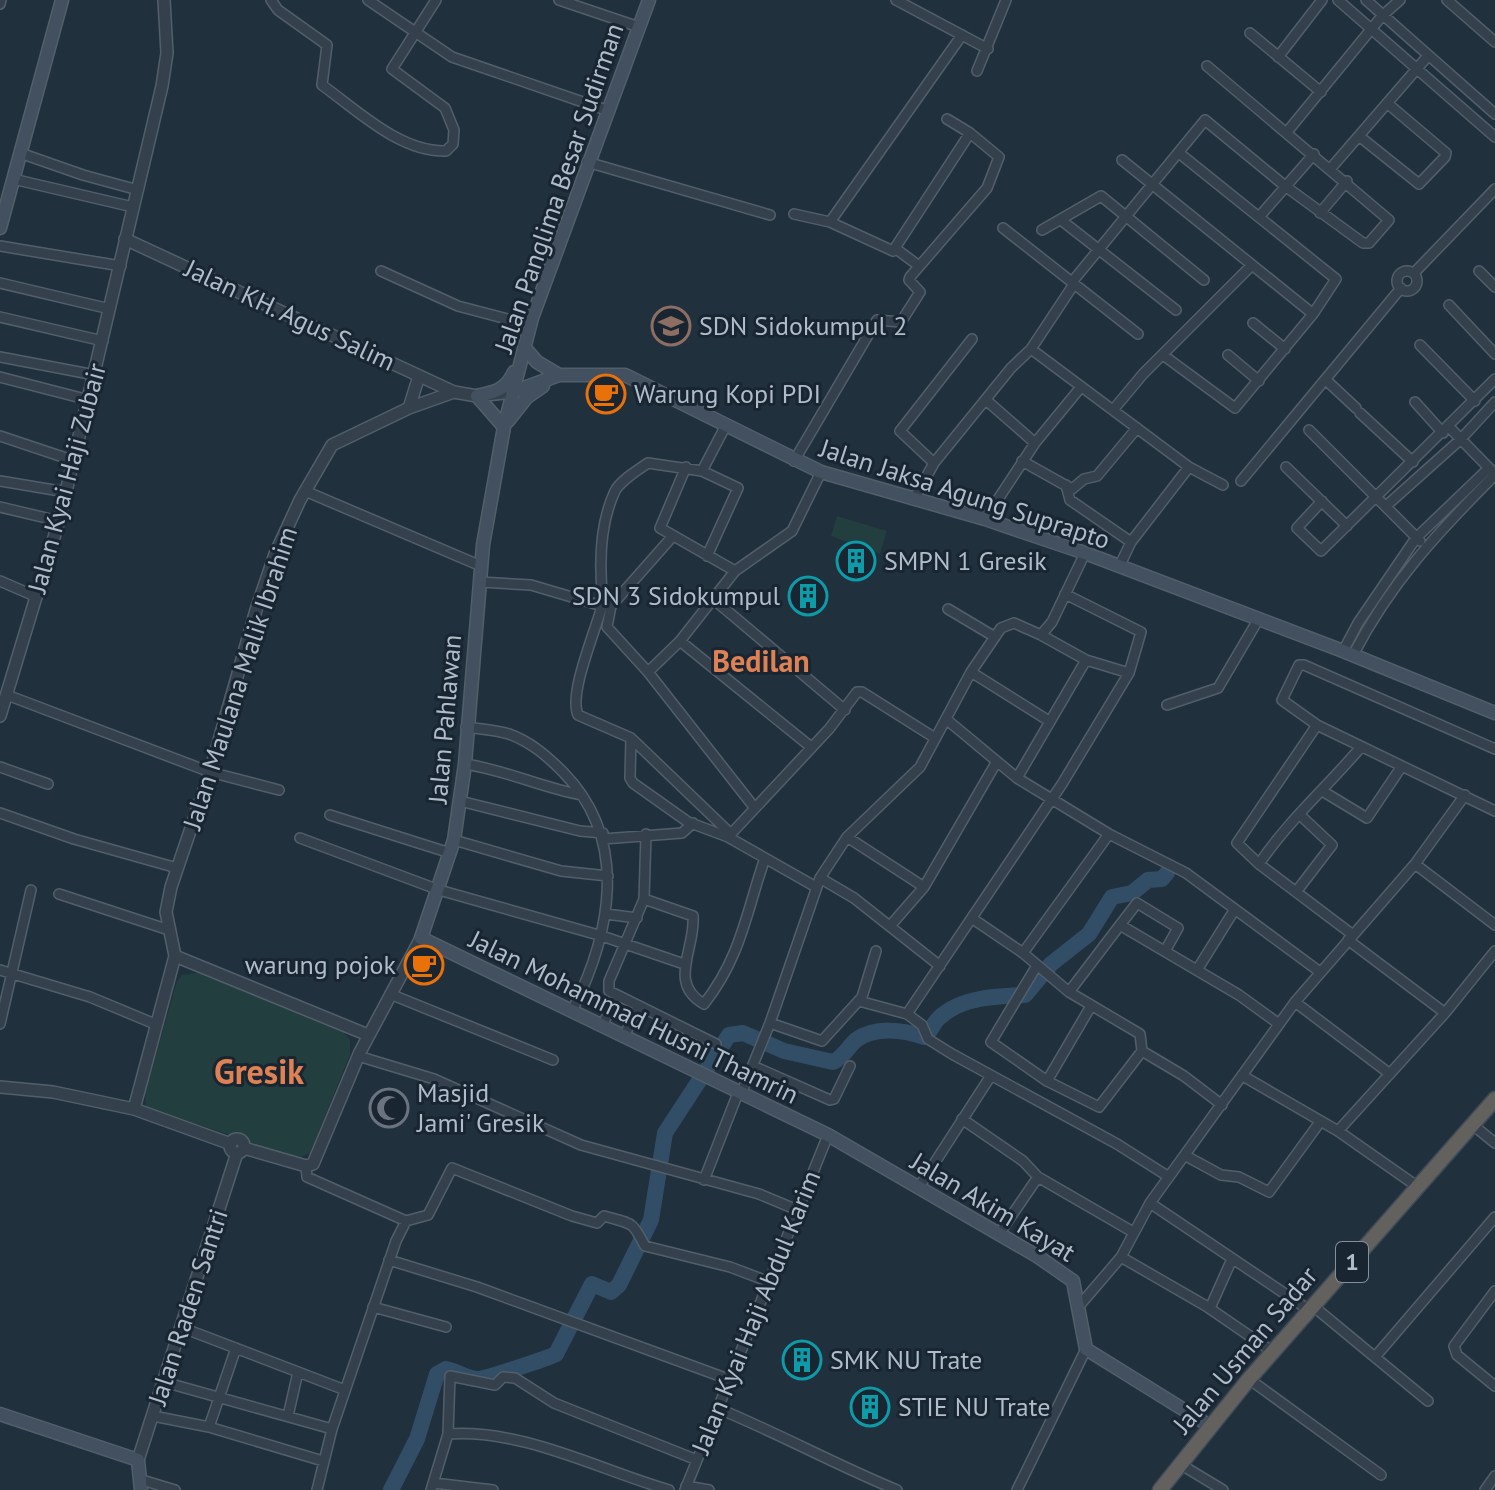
<svg xmlns="http://www.w3.org/2000/svg" width="1495" height="1490" font-family="'PT Sans',sans-serif">
  <style>
    .green { fill: #223e3e }
    .lines { fill: none; stroke-linecap: round; stroke-linejoin: round }
    .river { stroke: #324e66; stroke-width: 16 }
    .minor-casing { stroke: #525f6b; stroke-width: 12 }
    .tertiary-casing { stroke: #525f6b; stroke-width: 14 }
    .secondary-casing { stroke: #525f6b; stroke-width: 15 }
    .trunk-casing { stroke: #3f4c58; stroke-width: 17 }
    .minor { stroke: #34414d; stroke-width: 9 }
    .tertiary { stroke: #34414d; stroke-width: 11 }
    .secondary { stroke: #425060; stroke-width: 12 }
    .trunk { stroke: #63615e; stroke-width: 14 }
    .labels { text-anchor: middle; stroke-width: 6; stroke-linejoin: round; paint-order: stroke }
    .shield { fill: #192632; stroke: #828f9c; stroke-width: 2 }
    .shield-label { font-size: 24px; font-weight: bold; fill: #afbcc9 }
    .street-label { font-size: 26px; fill: #afbcc9; stroke: #192632 }
    .poi-label { font-size: 26px; fill: #afbcc9; stroke: #192632; text-anchor: start }
    .quarter-label { font-size: 30px; font-weight: bold; fill: #de8255; stroke: #192632 }
    .district-label { font-size: 34px; font-weight: bold; fill: #de8255; stroke: #192632 }
  </style>
  <rect width="100%" height="100%" fill="#20303d"/>
  <!-- green -->
  <path class="green" d="M837,516L887,531L880,554L831,536Z
    M198,973L340,1028L350,1040V1055L310,1153L299,1158L146,1107L145,1093L177,981L182,975Z"/>
  <g class="lines">
    <!-- river -->
    <path class="river" d="M391,1490L417,1439L437,1374L446,1369C457,1371 466,1378 476,1379C483,1380 548,1358 556,1354L592,1284L611,1292L619,1285L651,1220L665,1133L729,1035L743,1033L784,1051L833,1062C844,1057 847,1048 856,1040C875,1026 904,1030 924,1037C931,1032 933,1023 940,1017C962,997 997,996 1025,995L1051,964L1089,934L1112,897L1132,893L1148,880L1162,879L1167,873"/>
    <defs>
      <path id="minor" d="M271,0L278,10L327,45L322,85C358,111 400,152 446,151L453,144L454,130L445,108L392,69L436,0
        M368,0L452,57L606,110
        M559,0L639,27
        M896,0L988,49
        M1338,0L1495,137
        M1366,0L1495,114
        M1447,0L1495,42
        M0,4L1,0
        M1250,33L1321,92
        M1278,57L1322,0
        M977,71L1006,0
        M947,119L970,133
        M1287,132L1382,16L1400,0
        M1359,136L1419,184L1445,157L1446,153L1387,103
        M20,153L83,175L138,190
        M1122,160L1313,314
        M587,162L770,215
        M1331,168L1427,57
        M13,179L133,207
        M1320,213L1347,181
        M794,214L830,222L893,251L970,133L999,157L987,188L910,277L909,280L920,292L901,322L877,320L794,461
        M1259,217L1314,154
        M1061,220L1176,310
        M830,222L962,35
        M1003,228L1138,334
        M1042,230L1101,196L1204,280
        M0,246L121,266
        M895,248L919,266
        M381,271L458,306L530,325
        M1479,271L1495,287
        M1397 281a10 10 0 1 1 20 0a10 10 0 1 1-20 0Z
        M1414,273L1495,189
        M1072,282L1205,120L1285,186L1363,243H1369L1389,220L1207,66
        M0,283L110,309
        M1449,305L1495,354
        M0,317L103,341
        M1253,323L1285,349
        M1420,345L1475,401
        M1031,349L1189,467L1223,485
        M1163,355L1235,408L1313,314L1336,279L1179,153
        M1228,355L1259,381
        M0,357L95,375
        M0,377L89,400
        M1326,380L1356,408
        M986,400L1035,443
        M1415,402L1443,433
        M1113,410L1143,374L1252,265
        M1360,413L1413,462
        M1449,427L1492,471
        M1309,430L1420,541
        M0,436L75,461
        M1022,461L1072,489L1084,479L1097,476L1137,428
        M934,463L900,431L972,339
        M686,467L660,528L735,571
        M1286,467L1347,526
        M702,471L725,427
        M0,481L66,492
        M1241,481L1401,288
        M1066,485L1070,500L1131,542
        M305,491L481,566
        M914,499L934,463L1011,368L1031,349L1074,284
        M1322,501L1297,528L1321,551L1495,379
        M1386,506L1461,439L1495,402
        M0,507L59,521
        M985,519L1035,443L1081,387
        M672,537L611,606L607,627L648,672L754,807
        M1119,567L1131,542L1189,467
        M0,581L37,597
        M480,582L531,585L602,606
        M1065,594L1141,632L1129,673
        M712,598L845,710
        M603,602C597,628 568,693 578,715L631,738L731,834
        M611,606L603,602C599,566 599,525 615,491C621,480 638,470 648,463L702,471L738,488L707,556
        M948,609L995,637
        M680,641L811,747
        M1343,651L1358,623L1416,538L1489,468
        M1353,655C1391,582 1438,532 1495,475
        M1086,660L1129,673L1062,784L907,1014L922,1025L928,1039L952,1054L1117,1144L1169,1177
        M648,672L680,641L735,571L792,531L821,472
        M971,672L1049,721
        M7,695L210,772L279,790
        M1167,705L1218,688L1258,620
        M946,719L1017,778L1109,834L1186,873L1320,972
        M1317,725L1237,843L1259,864L1353,935
        M466,727C480,729 496,730 509,734C531,742 547,756 563,772C630,840 611,934 572,1011
        M631,738L630,778L633,783L688,822L728,837L816,887
        M1495,749L1304,665H1299L1282,700L1317,725L1495,811
        M465,764C506,770 542,788 582,795
        M0,767L48,784
        M1017,778L1086,660L1041,635
        M1324,792L1367,818L1402,766
        M460,801L580,831L603,833
        M0,813L74,839L177,868
        M330,815L450,853
        M646,834L644,899L609,981V991L716,1044
        M729,836L829,729L857,692H862L935,738
        M847,837L924,887
        M300,838L439,890L602,936L684,964
        M603,839L682,833L693,823
        M454,840L561,871L608,876
        M1259,864C1288,821 1327,787 1361,747
        M1415,864L1495,925
        M820,878L854,898L940,966
        M1296,892L1332,845L1299,814
        M59,894L169,930
        M644,899L693,916C696,948 667,983 704,1004C741,957 746,913 765,858
        M606,914L637,918
        M973,919L1023,953L1069,992L1140,1034L1142,1051L1184,1076L1222,1105
        M1120,925L1137,903L1178,928L1165,951
        M890,926L924,887L996,763
        M1348,940L1445,1013
        M1023,953L1109,834
        M1036,967L991,1042L1047,1081L1099,1107L1142,1051
        M0,970L90,997L155,1024
        M1197,970L1235,909
        M1069,992L1120,925L1239,995L1279,1024
        M390,994L553,1060
        M859,1001L907,1014
        M1295,1002L1390,1074
        M770,1023L822,1041L862,997L876,951
        M0,1024L31,890
        M602,1026L617,996
        M624,1036L639,1006
        M358,1056L434,1079L581,1145L759,1194L795,1209
        M753,1066L830,1100L834,1099L850,1066
        M1243,1076L1338,1131L1418,1187
        M1047,1081L1091,1006
        M741,1094L770,1023L820,878L847,837L920,767L971,672L1001,628L1014,623L1041,635L1052,622L1085,553
        M962,1119L1023,1161L1038,1177L1133,1232
        M1473,1125L1495,1143
        M1338,1131L1445,1013L1495,951
        M1186,1156L1221,1175L1239,1177L1269,1192L1320,1122
        M306,1166L307,1177L406,1221
        M704,1180L738,1093
        M919,1187L990,1077
        M1150,1203L1309,1310
        M999,1234L1038,1177
        M1121,1257L1206,1306L1273,1352
        M389,1260L477,1287L728,1379
        M1495,1291L1454,1346L1457,1355L1495,1386
        M1079,1306L1121,1257L1150,1203L1295,1002L1415,864L1465,795
        M1206,1306H1211L1232,1259
        M1313,1306L1428,1401
        M373,1307L446,1327
        M183,1328L345,1390
        M1375,1357L1495,1217
        M1249,1379L1381,1475
        M164,1382L332,1429
        M717,1408C778,1433 836,1465 897,1490
        M153,1416L209,1427L323,1461
        M288,1416L298,1372
        M209,1427L236,1348
        M448,1434C524,1429 597,1469 669,1490
        M1180,1464L1223,1490
        M142,1480L175,1490
        M434,1483L493,1490
        M686,1486L709,1490
        M317,1490L332,1429L396,1241L406,1221L428,1215L452,1168L572,1216L597,1223L604,1216C634,1225 631,1220 645,1246L730,1267L767,1281
        M431,1490L448,1434L450,1376L495,1385L503,1377L515,1378L554,1403L697,1460
        M685,1490L828,1135
        M1017,1490L1086,1349
        M1485,1490L1495,1476"/>
      <path id="tertiary" d="M125,239L454,392L477,396L513,392
        M409,408L419,376
        M0,716L59,521L162,86L167,53L164,0
        M175,956L166,912L171,887L210,772L256,610L275,554L300,500L332,445L409,408L454,392
        M0,1087L53,1092L134,1109
        M230 1146a7 7 0 1 1 14 0a7 7 0 1 1-14 0Z
        M231,1144L134,1109L175,956L368,1035
        M244,1148L306,1166L313,1164L360,1052L421,938
        M138,1460L237,1153"/>
      <path id="secondary" d="M649,0L532,318L504,427L483,545L465,764L454,840L421,938L828,1135L1037,1256L1073,1281L1086,1349L1210,1426
        M0,228L62,0
        M524,347L537,362L559,375
        M513,392L559,375H625L821,472L985,519L1085,553L1343,651L1495,713
        M477,396C495,392 506,390 514,372
        M477,396L504,427
        M508,421L527,397L543,386
        M0,1414L138,1460L141,1490"/>
      <path id="trunk" d="M1160,1490L1249,1379L1495,1099"/>
    </defs>
    <!-- minor casing -->
    <use href="#minor" class="minor-casing"/>
    <!-- tertiary casing -->
    <use href="#tertiary" class="tertiary-casing"/>
    <!-- secondary casing -->
    <use href="#secondary" class="secondary-casing"/>
    <!-- trunk casing -->
    <use href="#trunk" class="trunk-casing"/>
    <!-- minor -->
    <use href="#minor" class="minor"/>
    <!-- tertiary -->
    <use href="#tertiary" class="tertiary"/>
    <!-- secondary -->
    <use href="#secondary" class="secondary"/>
    <!-- trunk -->
    <use href="#trunk" class="trunk"/>
  </g>
  <!-- icons -->
  <defs>
    <symbol id="school-ring" viewBox="-11 -11 22 22"><circle r="9.5" fill="#192632" stroke="#8d6e63" stroke-width="1.5"/><path d="M0-5L7-2L0 1L-7-2ZM-4 1L0 2.5L4 1V4Q0 6-4 4Z" fill="#8d6e63"/></symbol>
    <symbol id="cafe-ring" viewBox="-11 -11 22 22"><circle r="9.5" fill="#192632" stroke="#e8710a" stroke-width="1.5"/><path d="M-5.5-4.5H6V0H3Q3 3.5 0 3.5H-2.5Q-5.5 3.5-5.5 0ZM3-3.2v2h1.7v-2ZM-6 4.5H4V6H-6Z" fill="#e8710a"/></symbol>
    <symbol id="building-ring" viewBox="-11 -11 22 22"><circle r="9.5" fill="#192632" stroke="#0f9aa8" stroke-width="1.5"/><path d="M-4-6H4V6H1V3H-1V6H-4ZM-2.5-4.3h1.7v1.8h-1.7ZM.8-4.3h1.7v1.8H.8ZM-2.5-1h1.7V.8h-1.7ZM.8-1h1.7V.8H.8Z" fill="#0f9aa8"/></symbol>
    <symbol id="mosque-ring" viewBox="-11 -11 22 22"><circle r="9.5" fill="#192632" stroke="#6b7280" stroke-width="1.5"/><path d="M3.5-4.9A6 6 0 1 0 3.5 4.9A5 5 0 1 1 3.5-4.9Z" fill="#6b7280"/></symbol>
  </defs>
  <g fill-rule="evenodd">
    <use href="#school-ring" x="649" y="304" width="44" height="44"/>
    <use href="#cafe-ring" x="584" y="372" width="44" height="44"/>
    <use href="#building-ring" x="834" y="539" width="44" height="44"/>
    <use href="#building-ring" x="786" y="574" width="44" height="44"/>
    <use href="#cafe-ring" x="402" y="943" width="44" height="44"/>
    <use href="#mosque-ring" x="367" y="1086" width="44" height="44"/>
    <use href="#building-ring" x="780" y="1338" width="44" height="44"/>
    <use href="#building-ring" x="848" y="1385" width="44" height="44"/>
  </g>
  <g class="labels">
    <!-- shield labels -->
    <rect class="shield" x="1336" y="1242" width="32" height="40" rx="6"/>
    <g class="shield-label">
      <text x="1352" y="1270">1</text>
    </g>
    <!-- street labels -->
    <g class="street-label">
      <text transform="translate(559 188) rotate(-71)" y="9">Jalan Panglima Besar Sudirman</text>
      <text transform="translate(290 315) rotate(25)" y="9">Jalan KH. Agus Salim</text>
      <text transform="translate(67 478) rotate(-75)" y="9">Jalan Kyai Haji Zubair</text>
      <text transform="translate(965 494) rotate(18)" y="9">Jalan Jaksa Agung Suprapto</text>
      <text transform="translate(240 678) rotate(-72)" y="9">Jalan Maulana Malik Ibrahim</text>
      <text transform="translate(445 719) rotate(-85)" y="9">Jalan Pahlawan</text>
      <text transform="translate(634 1017) rotate(26)" y="9">Jalan Mohammad Husni Thamrin</text>
      <text transform="translate(993 1207) rotate(31)" y="9">Jalan Akim Kayat</text>
      <text transform="translate(188 1307) rotate(-72)" y="9">Jalan Raden Santri</text>
      <text transform="translate(756 1312) rotate(-68)" y="9">Jalan Kyai Haji Abdul Karim</text>
      <text transform="translate(1245 1350) rotate(-50)" y="9">Jalan Usman Sadar</text>
    </g>
    <!-- poi labels -->
    <g class="poi-label">
      <text x="699" y="335">SDN Sidokumpul 2</text>
      <text x="634" y="403">Warung Kopi PDI</text>
      <text x="884" y="570">SMPN 1 Gresik</text>
      <text x="780" y="605" text-anchor="end">SDN 3 Sidokumpul</text>
      <text x="396" y="974" text-anchor="end">warung pojok</text>
      <text x="417" y="1102">Masjid<tspan x="417" dy="30">Jami' Gresik</tspan></text>
      <text x="830" y="1369">SMK NU Trate</text>
      <text x="898" y="1416">STIE NU Trate</text>
    </g>
    <!-- quarter labels -->
    <g class="quarter-label">
      <text x="761" y="672">Bedilan</text>
    </g>
    <!-- district labels -->
    <g class="district-label">
      <text x="259" y="1084">Gresik</text>
    </g>
  </g>
</svg>
